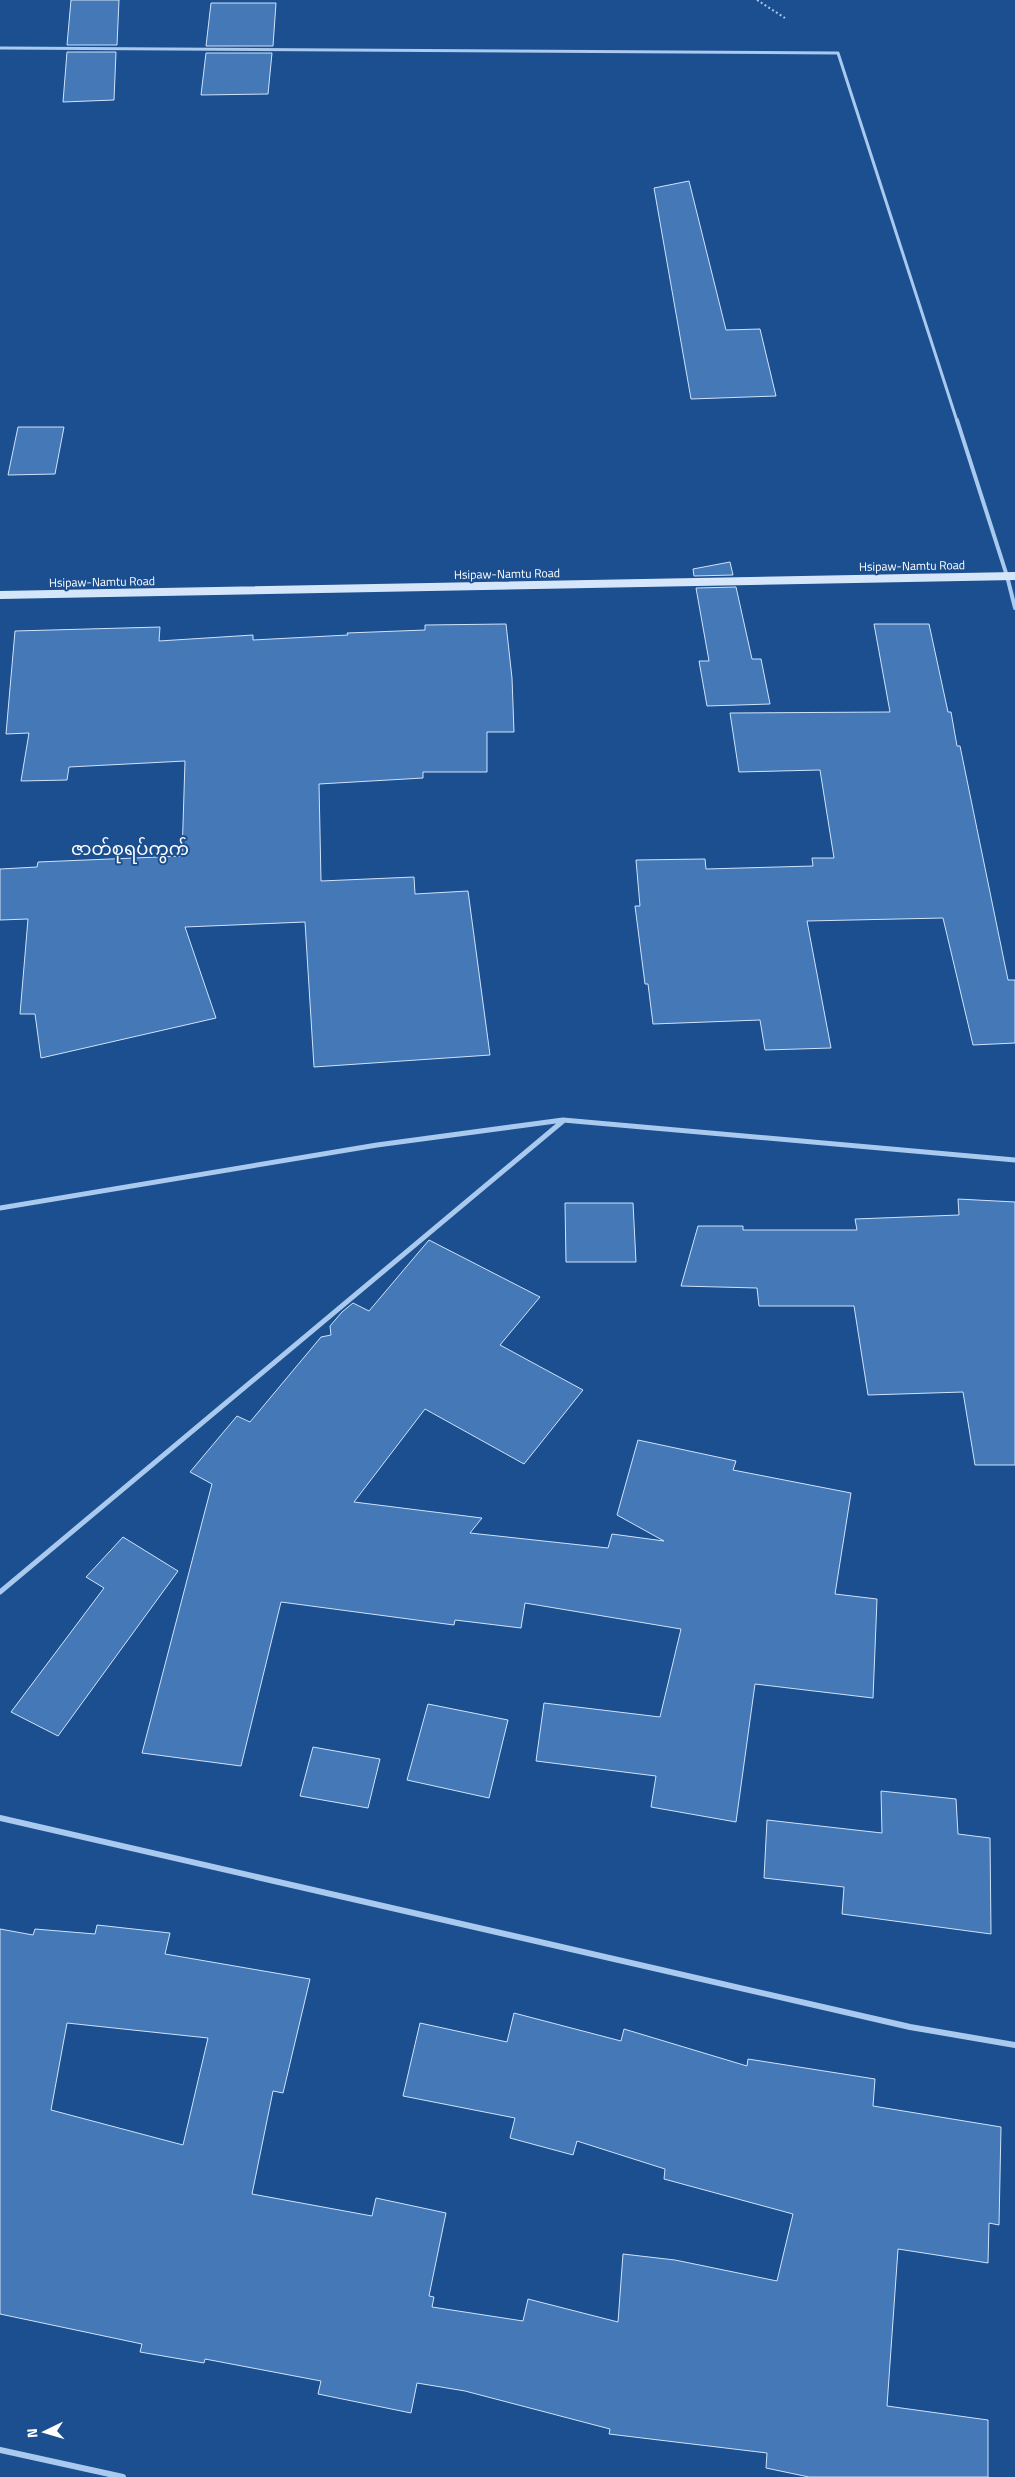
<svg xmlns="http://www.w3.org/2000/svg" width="1015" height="2477" font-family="'Titillium Web','Noto Sans Myanmar',sans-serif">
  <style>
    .building { fill: #4478b7; stroke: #cfe3fa; fill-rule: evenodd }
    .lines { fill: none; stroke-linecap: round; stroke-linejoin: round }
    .path { stroke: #a9c9ee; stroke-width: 2; stroke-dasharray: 2 2.5; stroke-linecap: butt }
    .street-far3 { stroke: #a9c9ee; stroke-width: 3 }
    .street-far2 { stroke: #a9c9ee; stroke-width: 4 }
    .street-far1 { stroke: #a9c9ee; stroke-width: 5 }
    .street { stroke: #a9c9ee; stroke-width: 6 }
    .secondary { stroke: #d6e6fa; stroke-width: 8 }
    .labels { text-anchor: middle; stroke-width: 4; stroke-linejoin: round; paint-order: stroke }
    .far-street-label { font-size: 12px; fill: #fff; stroke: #1b4f8f }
    .quarter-label { font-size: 18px; fill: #fff; stroke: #1b4f8f }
  </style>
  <rect width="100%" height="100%" fill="#1b4f8f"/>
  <!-- building -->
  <path class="building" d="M71,0H119L117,45H67Z
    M211,3H276L273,46H206Z
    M67,52H116L114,100L63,102Z
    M206,53H272L268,94L201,95Z
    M689,181L726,330L760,329L776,396L691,399L654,188Z
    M18,427H64L55,474L8,475Z
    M730,562L733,575L694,576L693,569Z
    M736,587L752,659H761L770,704L707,706L699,661H709L696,588Z
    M506,624L512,678L514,732H487V772H423V778L319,784L321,881L414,877L415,894L468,891L490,1055L314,1067L305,922L185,927L216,1018L41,1058L35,1014H20L28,919L0,920V869L37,867L38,862L182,856L185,761L69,767L67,780L21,781L29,733L6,734L15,631L160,627L159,641L253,635V640L348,635L347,633L425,630V625Z
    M874,624H929L948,712H951L957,746H960L1008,980H1015V1043L973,1045L943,918L807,921L831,1048L765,1050L760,1020L653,1024L648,984H645L635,906H640L636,860L705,859L706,869L813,866L812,858H834L820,770L739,772L730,713L890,712Z
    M958,1199L1015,1202V1465H975L963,1392L868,1395L854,1306H759L757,1288L681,1286L698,1226H743V1230H857L855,1219L959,1215Z
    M565,1203H633L636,1262H566Z
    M429,1240L540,1297L500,1345L583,1390L524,1464L425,1409L354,1502L482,1518L470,1533L608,1548L612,1534L664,1541L617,1515L638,1440L736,1461L733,1470L851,1493L835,1594L877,1599L873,1698L755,1684L736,1822L651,1807L656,1776L536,1761L544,1703L660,1717L681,1629L525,1603L521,1628L455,1620L454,1625L281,1602L241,1766L142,1753L212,1484L190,1472L237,1416L250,1422L321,1337L331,1335L330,1326L342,1312L353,1303L369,1311Z
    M123,1537L178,1571L58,1736L11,1712L104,1588L86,1577Z
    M428,1704L508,1720L489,1798L407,1780Z
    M313,1747L380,1759L368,1808L300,1796Z
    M881,1791L956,1799L958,1834L990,1838L991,1934L842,1914L844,1887L764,1878L767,1820L882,1833Z
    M97,1925L170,1933L165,1954L310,1979L283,2093L273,2091L252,2194L372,2216L376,2198L446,2213L429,2296L434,2297L432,2307L523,2321L528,2299L618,2322L623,2254L675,2260L777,2281L793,2214L664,2179L665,2169L577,2141L573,2155L510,2138L515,2118L403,2096L420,2023L507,2042L514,2013L621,2041L624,2029L747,2066L748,2059L875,2079L873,2106L1001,2127L999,2225L989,2223L988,2263L898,2249L887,2406L988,2420V2477H809L766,2468L767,2453L609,2434L610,2429L465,2391L417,2383L411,2413L318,2394L321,2381L205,2359L204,2363L140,2352L142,2344L0,2314V1929L33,1935L35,1929L95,1934ZM67,2023L208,2038L183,2145L51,2110Z"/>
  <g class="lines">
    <!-- path -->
    <path class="path" d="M757,0L785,18"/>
    <!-- street-far3 -->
    <path class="street-far3" d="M0,48L838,53L957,421"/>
    <!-- street-far2 -->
    <path class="street-far2" d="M957,420L1007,576L1015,608"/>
    <!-- street-far1 -->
    <path class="street-far1" d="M0,1208L377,1145L563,1120L1015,1160
      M0,1592L563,1121"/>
    <!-- street -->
    <path class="street" d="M0,1818L910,2027L1015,2045
      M0,2450L123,2477"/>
    <!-- secondary -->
    <path class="secondary" d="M0,595L1015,576"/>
  </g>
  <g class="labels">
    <!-- far-street labels -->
    <g class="far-street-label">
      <text transform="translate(912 566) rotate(-1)" y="4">Hsipaw-Namtu Road</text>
      <text transform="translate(507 574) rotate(-1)" y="4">Hsipaw-Namtu Road</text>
      <text transform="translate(102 582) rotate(-1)" y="4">Hsipaw-Namtu Road</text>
    </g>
    <!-- quarter labels -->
    <g class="quarter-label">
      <text x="130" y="855">ဇာတ်စုရပ်ကွက်</text>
    </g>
  </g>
  <!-- north arrow -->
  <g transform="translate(45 2432) rotate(265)" stroke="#1b4f8f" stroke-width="4" paint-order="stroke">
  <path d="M0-4L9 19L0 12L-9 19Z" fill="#ffffff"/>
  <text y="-8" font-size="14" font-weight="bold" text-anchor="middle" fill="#ffffff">N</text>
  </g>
</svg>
